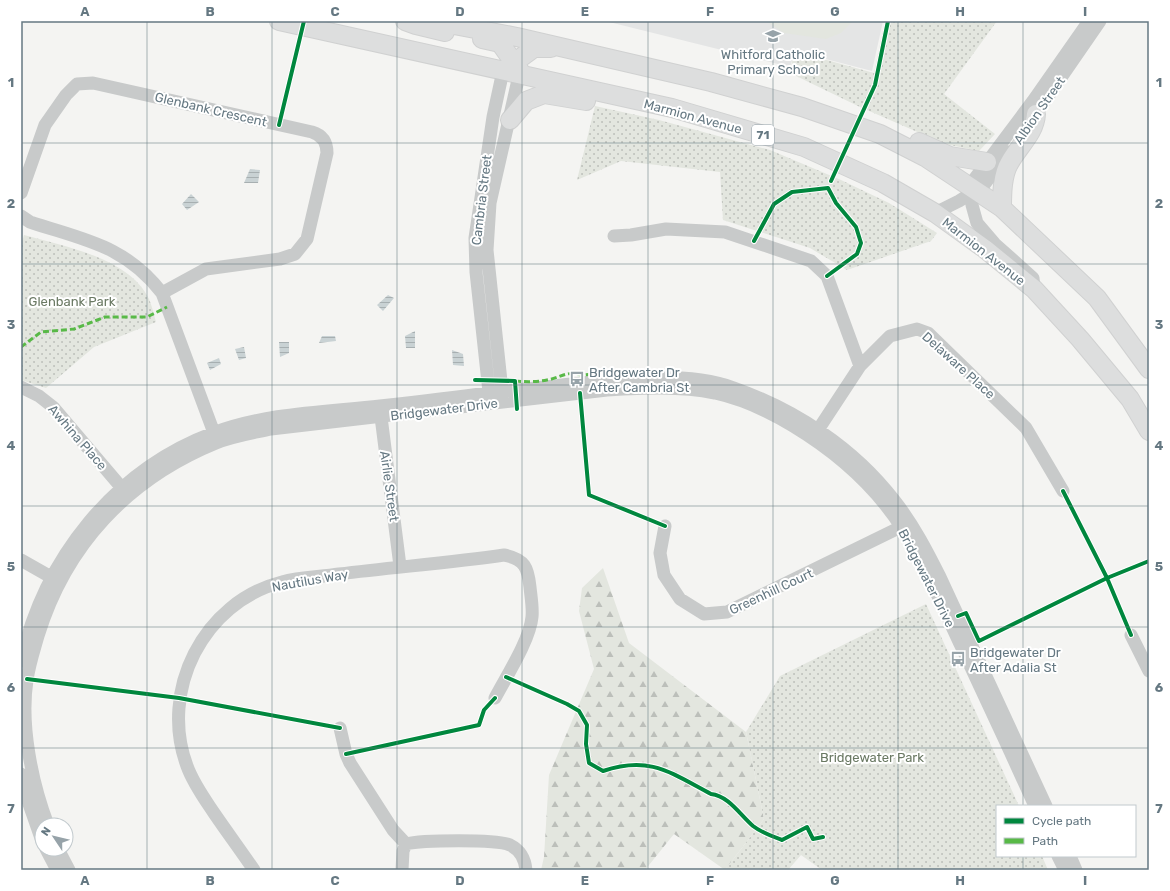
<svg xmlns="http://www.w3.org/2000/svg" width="1170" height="891" font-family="Rubik,sans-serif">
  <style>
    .built { fill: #e4e5e5 }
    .grass { fill: #e3e6df }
    .forest { fill: url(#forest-firs) }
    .park { fill: url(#park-dots) }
    .water { fill: url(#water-rules) }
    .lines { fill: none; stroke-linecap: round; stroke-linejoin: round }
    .highway-casing { stroke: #d0d1d1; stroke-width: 20 }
    .minor { stroke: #c8caca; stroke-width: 13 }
    .highway { stroke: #dddede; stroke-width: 18 }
    .quiet { stroke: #58b947; stroke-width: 3; stroke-dasharray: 6 3; stroke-linecap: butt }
    .cycleway-casing { stroke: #fff; stroke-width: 6 }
    .cycleway { stroke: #00873e; stroke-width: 4 }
    .grid { fill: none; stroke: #657882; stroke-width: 1; stroke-opacity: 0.55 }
    .labels { text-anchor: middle; stroke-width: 4; stroke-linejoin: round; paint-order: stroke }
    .shield { fill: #fff; stroke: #93a0a8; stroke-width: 1 }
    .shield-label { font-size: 12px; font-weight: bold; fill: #657882 }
    .poi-label { font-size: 13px; fill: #657882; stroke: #fff; text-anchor: start }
    .street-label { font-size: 13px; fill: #657882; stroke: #fff }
    .park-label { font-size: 13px; fill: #6a7963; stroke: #fff }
    .neatline { fill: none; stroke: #657882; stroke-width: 1.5 }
    .grid-label { font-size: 13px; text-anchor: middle; font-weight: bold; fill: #657882 }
  </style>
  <defs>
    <pattern id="forest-firs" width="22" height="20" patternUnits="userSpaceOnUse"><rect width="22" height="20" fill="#e3e6df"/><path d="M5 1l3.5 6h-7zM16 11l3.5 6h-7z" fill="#bcbfba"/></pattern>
    <pattern id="park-dots" width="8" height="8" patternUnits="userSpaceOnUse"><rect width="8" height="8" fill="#e3e6df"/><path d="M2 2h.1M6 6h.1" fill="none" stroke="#bcbfba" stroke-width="1.8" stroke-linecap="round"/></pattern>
    <pattern id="water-rules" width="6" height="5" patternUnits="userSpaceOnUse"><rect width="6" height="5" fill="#c9d2d4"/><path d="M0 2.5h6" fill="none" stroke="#a7afb1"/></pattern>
  </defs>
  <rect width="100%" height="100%" fill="#f4f4f2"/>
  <!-- built -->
  <path class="built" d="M605,21H883L872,71L795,51L790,67Z"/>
  <!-- grass -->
  <path class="grass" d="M766,21H853L841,33L826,39L784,33Z"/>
  <!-- forest -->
  <path class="forest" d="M603,568L629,643L746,732L764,819L725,870L674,834L645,870H541L544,857L549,775L594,669L579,611L582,588Z"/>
  <!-- park -->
  <path class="park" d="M885,21H997L944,94L995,134L979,151L945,144L860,107L790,73L794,51L874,73Z
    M595,106L659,120L770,150L841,180L889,203L937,233L931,241L847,270L810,248L723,220L720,172L621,161L577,180Z
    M24,235C63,246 130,258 149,299C152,306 154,315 156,322L94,347L46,388L21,380V245Z
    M926,604L1019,806H997V856H1042L1048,870H822L801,855L788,870H725L764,819L746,732L780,676Z"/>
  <!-- water -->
  <path class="water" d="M250,169L260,170L258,183H244Z
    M191,194L199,202L187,210L182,204Z
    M388,295L394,298L383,311L377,305Z
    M415,331V348H406L405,336Z
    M322,336H335L336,341L319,343Z
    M279,342H289V353L280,357Z
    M244,347L246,358L239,360L235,349Z
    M452,350L463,354L464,366L453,365Z
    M219,358L221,364L210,370L207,363Z"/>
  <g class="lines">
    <defs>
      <path id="highway" d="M279,21L672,108L804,147L883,183L935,213L985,249L1034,289L1080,339L1130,399L1149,431
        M405,21L416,25L445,32
        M433,21L517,37L711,82L802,107L880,134L925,157L1002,208L1097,298L1149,369
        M482,39L500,43L520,71
        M504,70L534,48H551
        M510,120L526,101L544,94L586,101
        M919,142L950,156L987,162
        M1002,208C1002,194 1002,175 1010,162C1019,146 1035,133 1036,114"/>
    </defs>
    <!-- highway casing -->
    <use href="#highway" class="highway-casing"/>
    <!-- minor -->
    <path class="minor" d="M1031,121L1100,21
      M21,193L45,125L66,95L77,84L93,83L312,132C322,135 327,142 327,153L307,239L295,254L280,259L206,269L162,293
      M935,213L959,201L983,186L1009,152
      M21,216L30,222C84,240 125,245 162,293L217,441
      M614,236L631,235L666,229L725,232L811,261L827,276L860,366
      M1034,288L1033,278L995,244L977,223L972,205L973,181L1033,101L1089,21
      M21,387L39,396L53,407L127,494
      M503,400L487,250L490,203L520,71
      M490,401L476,272L475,238L493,117L503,71
      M380,409L400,566
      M814,436L860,366L890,336L917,329L928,333L1026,428L1063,491
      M665,526L660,553L664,575L680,599L704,614L727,612L909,523
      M21,560L58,581
      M1131,635L1149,671
      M21,661C44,559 114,470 213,433C266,413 325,412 380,406C416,402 451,398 487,393C509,390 532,389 554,386C608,380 682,369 734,388C796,410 854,448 894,500C913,524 927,551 940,577L1046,806
      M340,728L346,754L350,763L393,830L406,844
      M21,774L27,798L42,841
      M48,825C32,783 20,725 27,680C29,665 34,650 38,636C66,545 128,479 216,443C233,436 253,433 271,429L607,390C643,388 679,386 715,393C742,399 770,412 793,426C836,452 875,486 902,528C926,566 943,608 962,648C987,701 1011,753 1035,806
      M46,849L57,870
      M58,849L69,870
      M1058,856L1065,870
      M1070,856L1076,870
      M254,870C241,851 227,832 214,813C204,798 193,783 187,766C159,691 203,602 282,582C300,577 320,577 339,574C394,567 449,563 504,555C525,559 528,568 530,587C531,597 533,608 532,617C530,640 506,677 495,698
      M402,870L403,851L406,844C421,840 497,839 510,845C520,850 525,859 526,870"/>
    <!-- highway -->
    <use href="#highway" class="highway"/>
    <!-- quiet -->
    <path class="quiet" d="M21,347L41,332L74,329L105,317H147L167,307
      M515,381C526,382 537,382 547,380C560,378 568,370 581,375L623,372L644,373"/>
    <defs>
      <path id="cycleway" d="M279,125L304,21
        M831,181L875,85L888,21
        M754,241L774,204L792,192L828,188L836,203L856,227L861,243L857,254L827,276
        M475,380L515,381L517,409
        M580,393L589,495L665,526
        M1063,491L1107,578L1131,635
        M958,616L966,613L979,641L1107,578L1149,561
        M506,677L567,704L579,711L587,725L586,744L589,763L603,771C650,755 671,773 711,794C729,796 740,815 753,826C762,833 771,836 782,840L807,827L813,839L823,837
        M27,679L179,698L340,728
        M346,754L479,725L484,710L495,698"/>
    </defs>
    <!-- cycleway casing -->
    <use href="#cycleway" class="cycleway-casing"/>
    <!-- cycleway -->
    <use href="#cycleway" class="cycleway"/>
  </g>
  <!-- grid -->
  <path class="grid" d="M147,21V870M272,21V870M397,21V870M522,21V870M648,21V870M773,21V870M898,21V870M1023,21V806M21,143H1149M21,264H1149M21,385H1149M21,506H1149M21,627H1149M21,748H1149M1023,856V870"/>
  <!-- icons -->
  <defs>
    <symbol id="school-bare" viewBox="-9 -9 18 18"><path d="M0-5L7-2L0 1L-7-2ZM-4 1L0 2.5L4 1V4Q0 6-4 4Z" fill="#97a3a9" stroke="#fff" stroke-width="2.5" paint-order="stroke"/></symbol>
    <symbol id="bus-bare" viewBox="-9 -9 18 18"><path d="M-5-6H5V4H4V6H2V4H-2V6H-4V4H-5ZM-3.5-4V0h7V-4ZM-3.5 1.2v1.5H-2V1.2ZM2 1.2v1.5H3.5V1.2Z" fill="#97a3a9" stroke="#fff" stroke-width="2.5" paint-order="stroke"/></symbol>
  </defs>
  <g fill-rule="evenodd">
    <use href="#school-bare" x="762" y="25" width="22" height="22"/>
    <use href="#bus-bare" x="566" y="368" width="22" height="22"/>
    <use href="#bus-bare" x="947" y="648" width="22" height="22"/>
  </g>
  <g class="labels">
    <!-- shield labels -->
    <rect class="shield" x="752" y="125" width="22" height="20" rx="3"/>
    <g class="shield-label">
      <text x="763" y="139">71</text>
    </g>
    <!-- poi labels -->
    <g class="poi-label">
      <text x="773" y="59" text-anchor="middle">Whitford Catholic<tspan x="773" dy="15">Primary School</tspan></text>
      <text x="589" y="377">Bridgewater Dr<tspan x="589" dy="15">After Cambria St</tspan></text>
      <text x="970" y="657">Bridgewater Dr<tspan x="970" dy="15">After Adalia St</tspan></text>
    </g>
    <!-- street labels -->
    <g class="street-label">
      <text transform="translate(211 109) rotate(13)" y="5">Glenbank Crescent</text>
      <text transform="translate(1039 110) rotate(-55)" y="5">Albion Street</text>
      <text transform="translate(693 116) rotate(15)" y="5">Marmion Avenue</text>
      <text transform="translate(481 200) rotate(-83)" y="5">Cambria Street</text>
      <text transform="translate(984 251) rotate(38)" y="5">Marmion Avenue</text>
      <text transform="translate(959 365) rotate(42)" y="5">Delaware Place</text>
      <text transform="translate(444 409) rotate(-7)" y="5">Bridgewater Drive</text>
      <text transform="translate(78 437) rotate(49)" y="5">Awhina Place</text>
      <text transform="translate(390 486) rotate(82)" y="5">Airlie Street</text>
      <text transform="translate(927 578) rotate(63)" y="5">Bridgewater Drive</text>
      <text transform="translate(310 580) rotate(-10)" y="5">Nautilus Way</text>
      <text transform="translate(771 591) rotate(-25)" y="5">Greenhill Court</text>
    </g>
    <!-- park labels -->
    <g class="park-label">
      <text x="72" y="306">Glenbank Park</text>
      <text x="872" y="762">Bridgewater Park</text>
    </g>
  </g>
  <!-- border -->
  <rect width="1170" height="891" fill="none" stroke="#ffffff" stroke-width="44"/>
  <!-- legend -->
  <rect x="996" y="805" width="140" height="52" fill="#ffffff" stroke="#c1c9cd"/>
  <rect x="1004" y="818" width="20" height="6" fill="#00873e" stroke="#c1c9cd"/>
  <text x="1032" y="825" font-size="12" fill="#657882">Cycle path</text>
  <rect x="1004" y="838" width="20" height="6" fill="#58b947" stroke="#c1c9cd"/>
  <text x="1032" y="845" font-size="12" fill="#657882">Path</text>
  <!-- north arrow -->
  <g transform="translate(54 837) rotate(305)"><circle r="19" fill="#ffffff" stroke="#c1c9cd"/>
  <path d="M0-3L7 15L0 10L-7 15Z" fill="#97a3a9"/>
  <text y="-6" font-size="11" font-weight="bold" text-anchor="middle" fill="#657882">N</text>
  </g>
  <rect x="22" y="22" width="1126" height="847" class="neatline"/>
  <g class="grid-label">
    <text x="85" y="16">A</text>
    <text x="210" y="16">B</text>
    <text x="335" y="16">C</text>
    <text x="460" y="16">D</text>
    <text x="585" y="16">E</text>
    <text x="710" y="16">F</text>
    <text x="835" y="16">G</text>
    <text x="960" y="16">H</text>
    <text x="1085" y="16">I</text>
    <text x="11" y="87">1</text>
    <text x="1159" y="87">1</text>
    <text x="11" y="208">2</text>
    <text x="1159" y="208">2</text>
    <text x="11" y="329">3</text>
    <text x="1159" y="329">3</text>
    <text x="11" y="450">4</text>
    <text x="1159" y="450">4</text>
    <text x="11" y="571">5</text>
    <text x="1159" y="571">5</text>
    <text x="11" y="692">6</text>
    <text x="1159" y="692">6</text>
    <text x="11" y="813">7</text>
    <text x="1159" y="813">7</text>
    <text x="85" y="885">A</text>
    <text x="210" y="885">B</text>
    <text x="335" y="885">C</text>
    <text x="460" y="885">D</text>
    <text x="585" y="885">E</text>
    <text x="710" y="885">F</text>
    <text x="835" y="885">G</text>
    <text x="960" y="885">H</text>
    <text x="1085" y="885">I</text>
  </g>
</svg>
